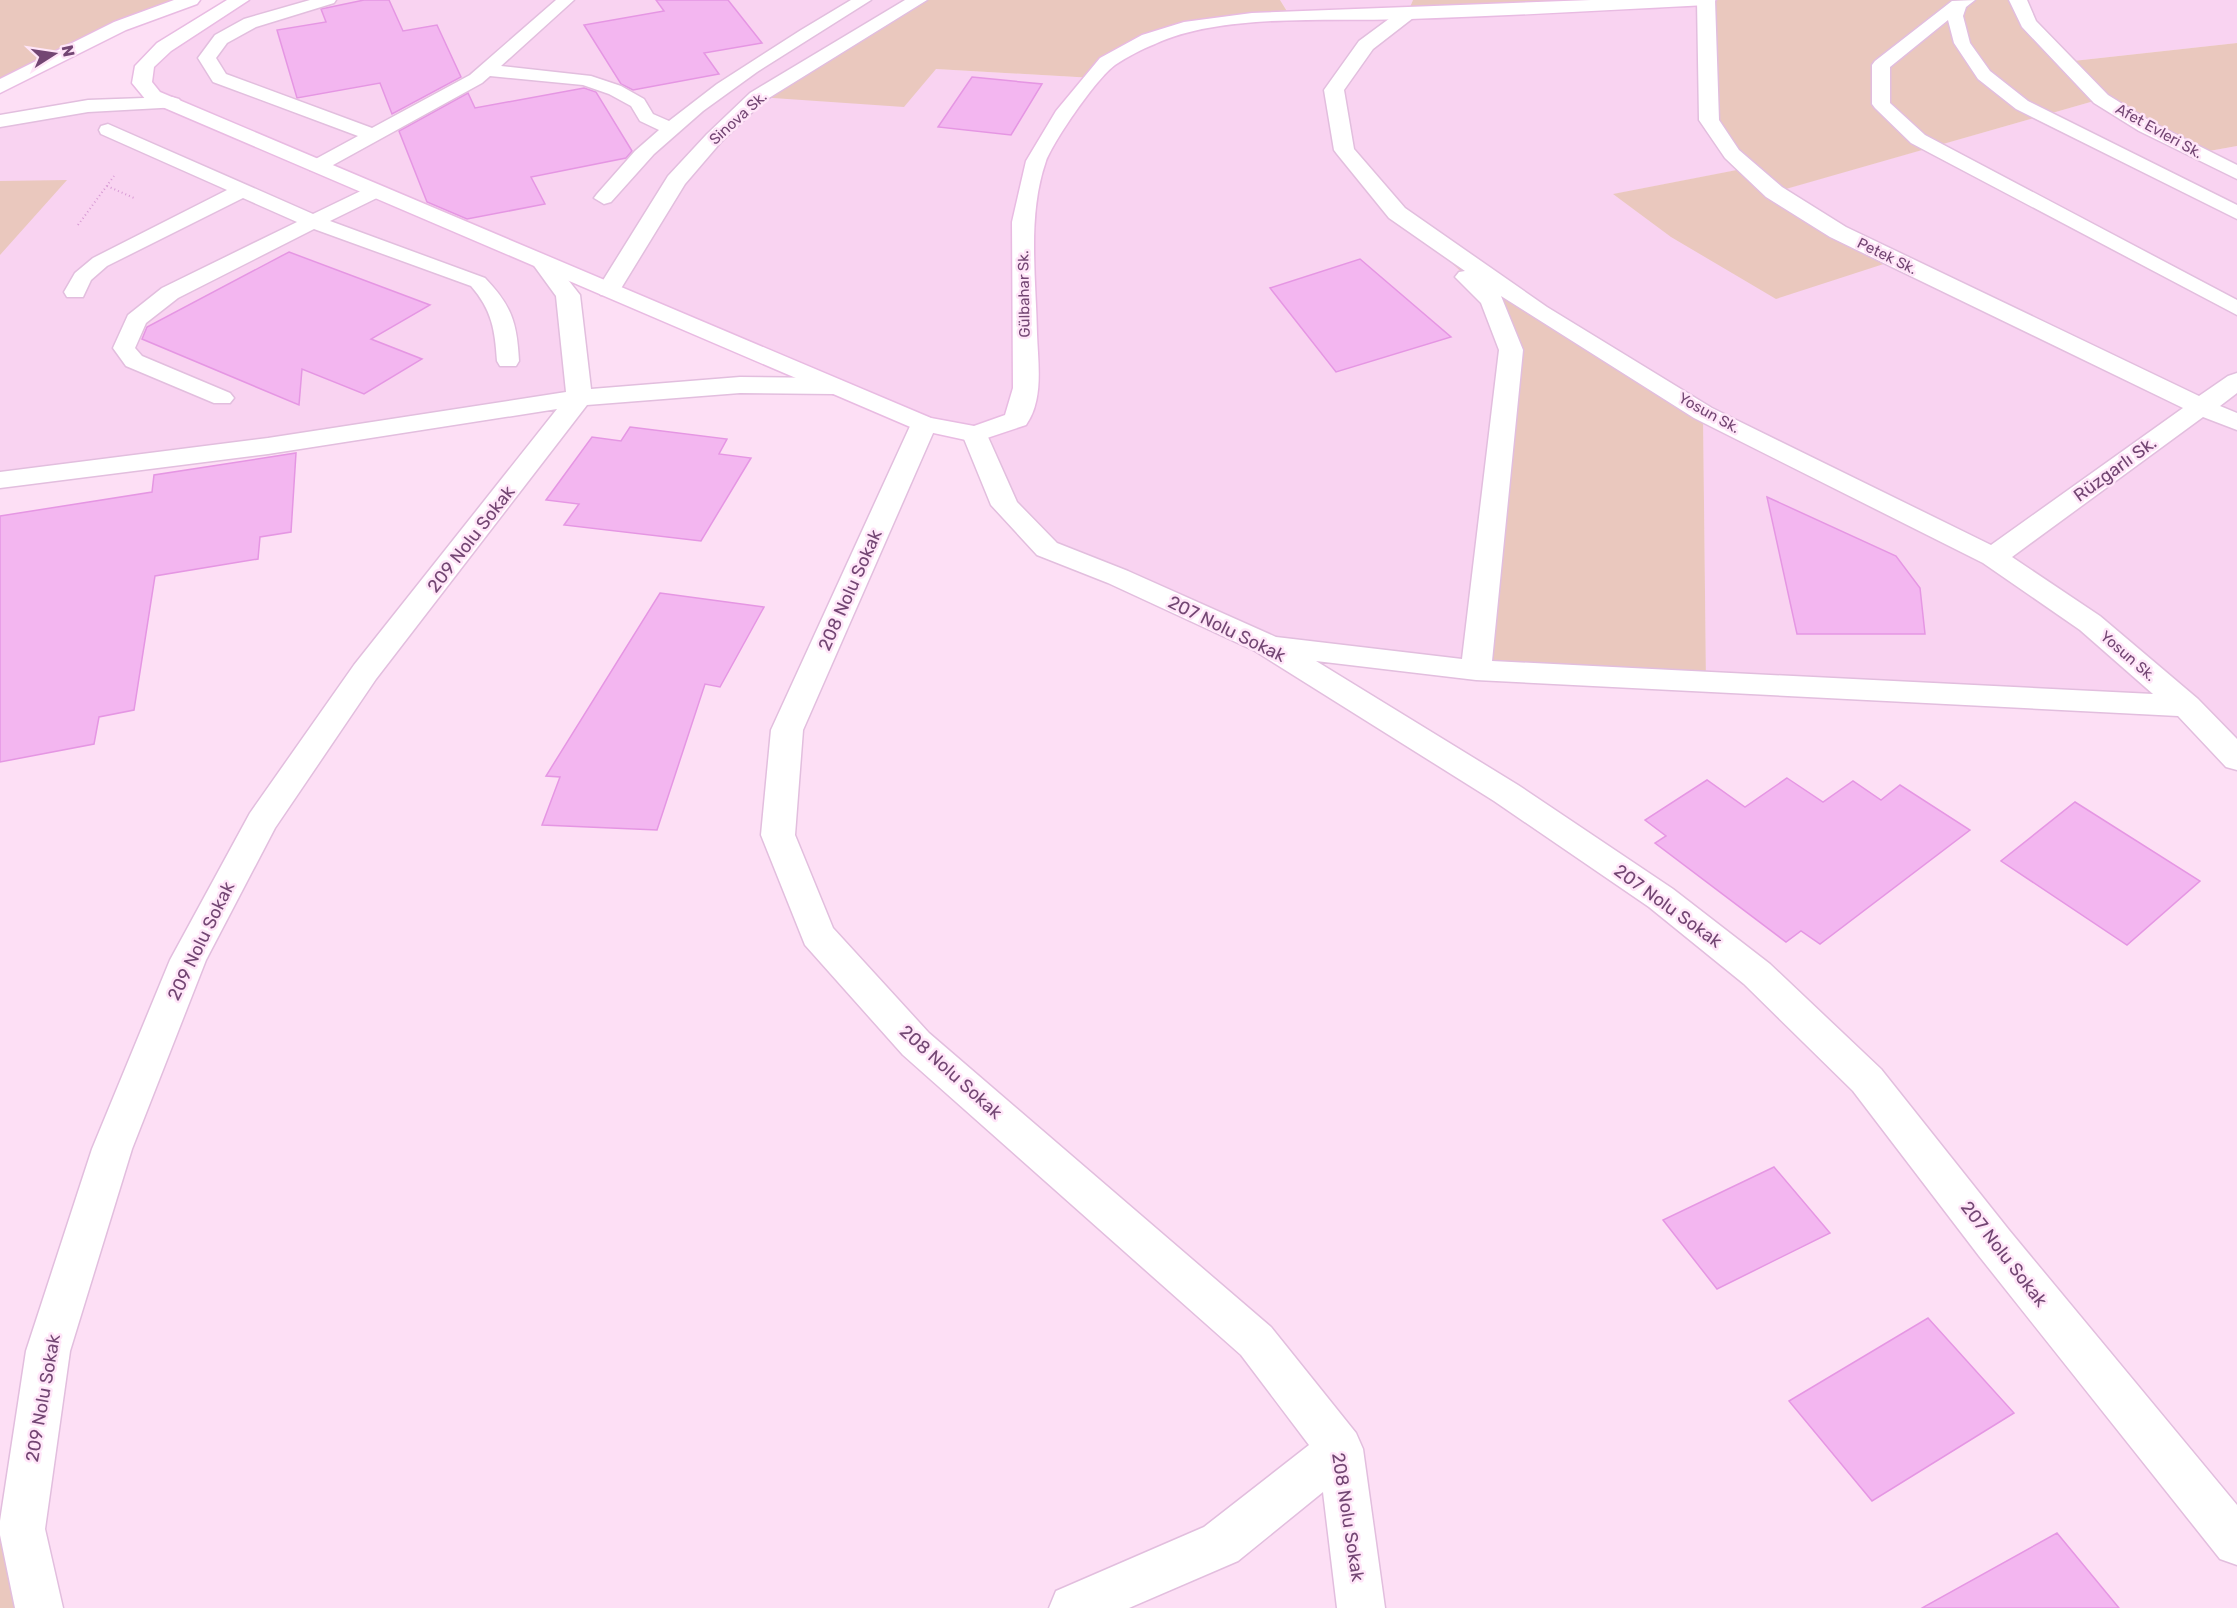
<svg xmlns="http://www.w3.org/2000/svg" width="2237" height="1608" font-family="Rubik,sans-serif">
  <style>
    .residential { fill: #f9d3f1 }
    .green { fill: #eac8be }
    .building { fill: #f3b6f0; stroke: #e596e3; stroke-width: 1.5 }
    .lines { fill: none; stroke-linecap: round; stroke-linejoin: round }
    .lane-casing { stroke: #e2bede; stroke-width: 3 }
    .street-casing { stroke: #e2bede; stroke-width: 3 }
    .secondary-casing { stroke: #e8bbe2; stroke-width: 3 }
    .path { stroke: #d79ad4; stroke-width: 2; stroke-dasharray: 1 3; stroke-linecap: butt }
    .lane { fill: #fff; fill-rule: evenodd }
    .street { fill: #fff; fill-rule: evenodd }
    .secondary { fill: #fff; fill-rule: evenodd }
    .labels { text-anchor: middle; stroke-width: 5; stroke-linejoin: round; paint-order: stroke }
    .far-street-label { font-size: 15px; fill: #734673; stroke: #ffe5f8 }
    .street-label { font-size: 18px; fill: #734673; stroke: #ffe5f8 }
  </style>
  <rect width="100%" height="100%" fill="#fddff5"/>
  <!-- residential -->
  <path class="residential" d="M240,0H918L936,69L1094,78L1107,62L1190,26L1290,15L1280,0H1413L1407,13L1706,0L1748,168L1614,194L1774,192L2101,99L2198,153L2237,146V759L2187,706L1706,682L1703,413L1402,217L1492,300L1511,350L1476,670L1266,644L1047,549L1005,505L974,434L924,424L545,264L568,295L579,398L0,480V121L170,103L153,96L145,66Z
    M2018,0H2237V43L2064,62Z"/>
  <!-- green -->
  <path class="green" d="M0,0H191L0,87Z
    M918,0H1280L1290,16L1252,18L1149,38L1094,78L936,69L904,107L758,97Z
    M1413,0H2018L2064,62L2237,43V146L2198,153L2101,99L1775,192L1896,260L1776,299L1671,237L1613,194L1747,168L1709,120L1706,0L1407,14Z
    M67,180L0,255V181Z
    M1397,213L1703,413L1706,682L1476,670L1511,350L1492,300Z
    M22,1529L39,1608H0V1535Z"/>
  <!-- building -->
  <path class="building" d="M364,0H389L403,31L437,25L461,77L392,114L380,83L297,98L277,30L326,22L321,9Z
    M656,0H728L762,43L704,53L719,74L633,90L621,84L584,25L664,11Z
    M972,77L1042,84L1011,135L938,127Z
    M584,88L596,92L632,151L626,158L531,177L545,204L467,219L427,202L399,131L468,93L475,108Z
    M289,252L430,305L371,339L422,359L364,394L302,369L299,405L142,339L147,327Z
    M1360,259L1451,337L1336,372L1270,288Z
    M630,427L727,439L719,454L751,458L701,541L564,525L579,504L546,500L592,437L621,441Z
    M296,453L291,532L260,537L258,559L155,576L134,710L99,717L94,744L0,762V516L152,492L154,475Z
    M1767,497L1896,556L1920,588L1925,634H1797Z
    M660,593L764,607L720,687L705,684L657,830L542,825L560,777L546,776Z
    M1787,778L1823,802L1853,781L1881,800L1900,785L1970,830L1820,944L1801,931L1786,942L1655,843L1666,836L1645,820L1707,780L1745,807Z
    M2075,802L2200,881L2127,945L2001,861Z
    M1774,1167L1830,1233L1717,1289L1663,1220Z
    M1928,1318L2014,1413L1872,1501L1789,1401Z
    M2057,1533L2119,1608H1922Z"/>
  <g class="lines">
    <defs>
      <path id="lane" d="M310,0H336L334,3L256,27L227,43L216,58L226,74L372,128L470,75L556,0H574L501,66L591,76L621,86L644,99L653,114L669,121L717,84L801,30L851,0H871L757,72L703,111L654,154L611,202L604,204L594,198L597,194L635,151L659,130L640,121L631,106L609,94L583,85L490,76L482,83L324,170H310L307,166L310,162L358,136L213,82L198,58L215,35L244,19Z
        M1975,0L1966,7L1963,16L1970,43L1990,71L2028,101L2237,205V219L2016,109L1978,79L1954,43L1948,20L1890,67V103L1925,135L2237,300V315L1911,143L1875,108L1872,104V65L1875,61L1952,1Z
        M108,124L313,214L369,187H383L386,191L383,195L330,221L485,278C512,306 517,323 519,361L516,366H500L497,361C495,330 492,310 471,286L314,229L178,298L146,323L135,348L142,356L230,393L234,398L230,403H214L126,366L113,348L128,315L162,288L297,222L243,198L107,266L91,280L83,297H67L64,292L75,273L93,258L227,190L101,134L99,130L101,126Z"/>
      <path id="street" d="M905,0H927L764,101L721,142L685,184L617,295H601L597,290L668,176L707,134L750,93Z
        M1697,0H1715L1719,120L1739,150L1782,187L1846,227L2199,396L2228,376L2237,373V393L2220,406L2237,413V430L2203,417L2012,557L2100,616L2198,699L2237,739V770L2226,767L2178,716L1476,680L1316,661L1518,785L1673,889L1770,964L1881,1069L2009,1230L2237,1505V1565L2220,1559L1979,1256L1853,1091L1744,984L1649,907L1494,801L1255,651L1108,583L1037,555L991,505L962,434L966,428L975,426L984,428L1017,502L1057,543L1128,571L1276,637L1462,659L1499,350L1481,303L1455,277L1459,272L1465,271L1389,218L1337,154L1334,150L1324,90L1359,41L1401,10L1407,9L1416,14L1413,18L1373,49L1344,90L1354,149L1405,208L1547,307L1712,408L1991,545L2183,408L1830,237L1766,197L1725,158L1699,120ZM1501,296L1694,418L1983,563L2080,630L2153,694L1492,661L1523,350Z
        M2009,0H2027L2036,21L2108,95L2153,123L2237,165V179L2139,131L2094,103L2022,27Z
        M172,97L179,99L182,103L179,107L88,112L0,127V115L88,100Z
        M543,256L551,258L580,295L591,389L740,377L833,378L842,381L846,386L842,391L833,394L740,393L587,405L376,679L275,828L206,960L132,1149L70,1351L45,1529L63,1608H15L0,1535V1521L26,1351L92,1149L170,960L250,813L354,665L557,409L268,454L0,488V472L268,438L566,392L556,296L532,263L535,258Z
        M924,416L933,419L937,424L803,730L795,835L833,928L929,1033L1271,1327L1356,1433L1363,1449L1385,1608H1337L1323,1492L1238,1561L1129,1608H1049L1056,1591L1204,1527L1309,1445L1241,1355L903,1055L805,945L761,835L771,730L911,424L915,419Z"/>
      <path id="secondary" d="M174,0H200L197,4L126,30L0,93V79L114,22Z
        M227,0H249L171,51L154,67L152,82L160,92L931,418L974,426L1005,415L1013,388L1012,222L1026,161L1056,111L1100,58L1142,35L1184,22L1252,13L1591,0H1716L1707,5C1608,10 1509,16 1410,19C1335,22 1223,12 1155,44C1142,49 1127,57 1115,65C1096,79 1055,139 1046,161C1027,215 1036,278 1037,334C1038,363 1044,400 1026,425L975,442L915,429L146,100L132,83L135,66L157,43Z"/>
    </defs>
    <!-- lane casing -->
    <use href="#lane" class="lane-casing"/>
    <!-- street casing -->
    <use href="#street" class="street-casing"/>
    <!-- secondary casing -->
    <use href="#secondary" class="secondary-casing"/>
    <!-- path -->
    <path class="path" d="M107,186L134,198
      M78,225L114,176"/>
    <!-- lane -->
    <use href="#lane" class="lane"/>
    <!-- street -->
    <use href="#street" class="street"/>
    <!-- secondary -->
    <use href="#secondary" class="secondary"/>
  </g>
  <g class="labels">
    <!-- far-street labels -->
    <g class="far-street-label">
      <text transform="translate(738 118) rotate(-42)" y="5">Sinova Sk.</text>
      <text transform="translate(2159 131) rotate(29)" y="5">Afet Evleri Sk.</text>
      <text transform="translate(1887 256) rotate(26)" y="5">Petek Sk.</text>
      <text transform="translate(1024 294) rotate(-91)" y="5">Gülbahar Sk.</text>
      <text transform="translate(1709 413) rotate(29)" y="5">Yosun Sk.</text>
      <text transform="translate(2128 656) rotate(41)" y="5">Yosun Sk.</text>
    </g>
    <!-- street labels -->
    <g class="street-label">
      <text transform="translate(2115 469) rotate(-36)" y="6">Rüzgarlı Sk.</text>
      <text transform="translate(471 539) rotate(-52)" y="6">209 Nolu Sokak</text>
      <text transform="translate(850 590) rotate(-66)" y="6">208 Nolu Sokak</text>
      <text transform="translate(1227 629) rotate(26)" y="6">207 Nolu Sokak</text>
      <text transform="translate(1668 906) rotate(36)" y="6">207 Nolu Sokak</text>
      <text transform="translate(201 941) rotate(-64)" y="6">209 Nolu Sokak</text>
      <text transform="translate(951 1072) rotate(42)" y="6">208 Nolu Sokak</text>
      <text transform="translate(2004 1254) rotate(52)" y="6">207 Nolu Sokak</text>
      <text transform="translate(43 1398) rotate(-80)" y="6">209 Nolu Sokak</text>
      <text transform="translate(1348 1517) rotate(81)" y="6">208 Nolu Sokak</text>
    </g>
  </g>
  <!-- north arrow -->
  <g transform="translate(54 54) rotate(78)" stroke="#ffe5f8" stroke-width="4.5" paint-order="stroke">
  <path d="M0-4.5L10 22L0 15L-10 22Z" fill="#734673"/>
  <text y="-9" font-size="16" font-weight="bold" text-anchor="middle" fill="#734673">N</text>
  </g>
</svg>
